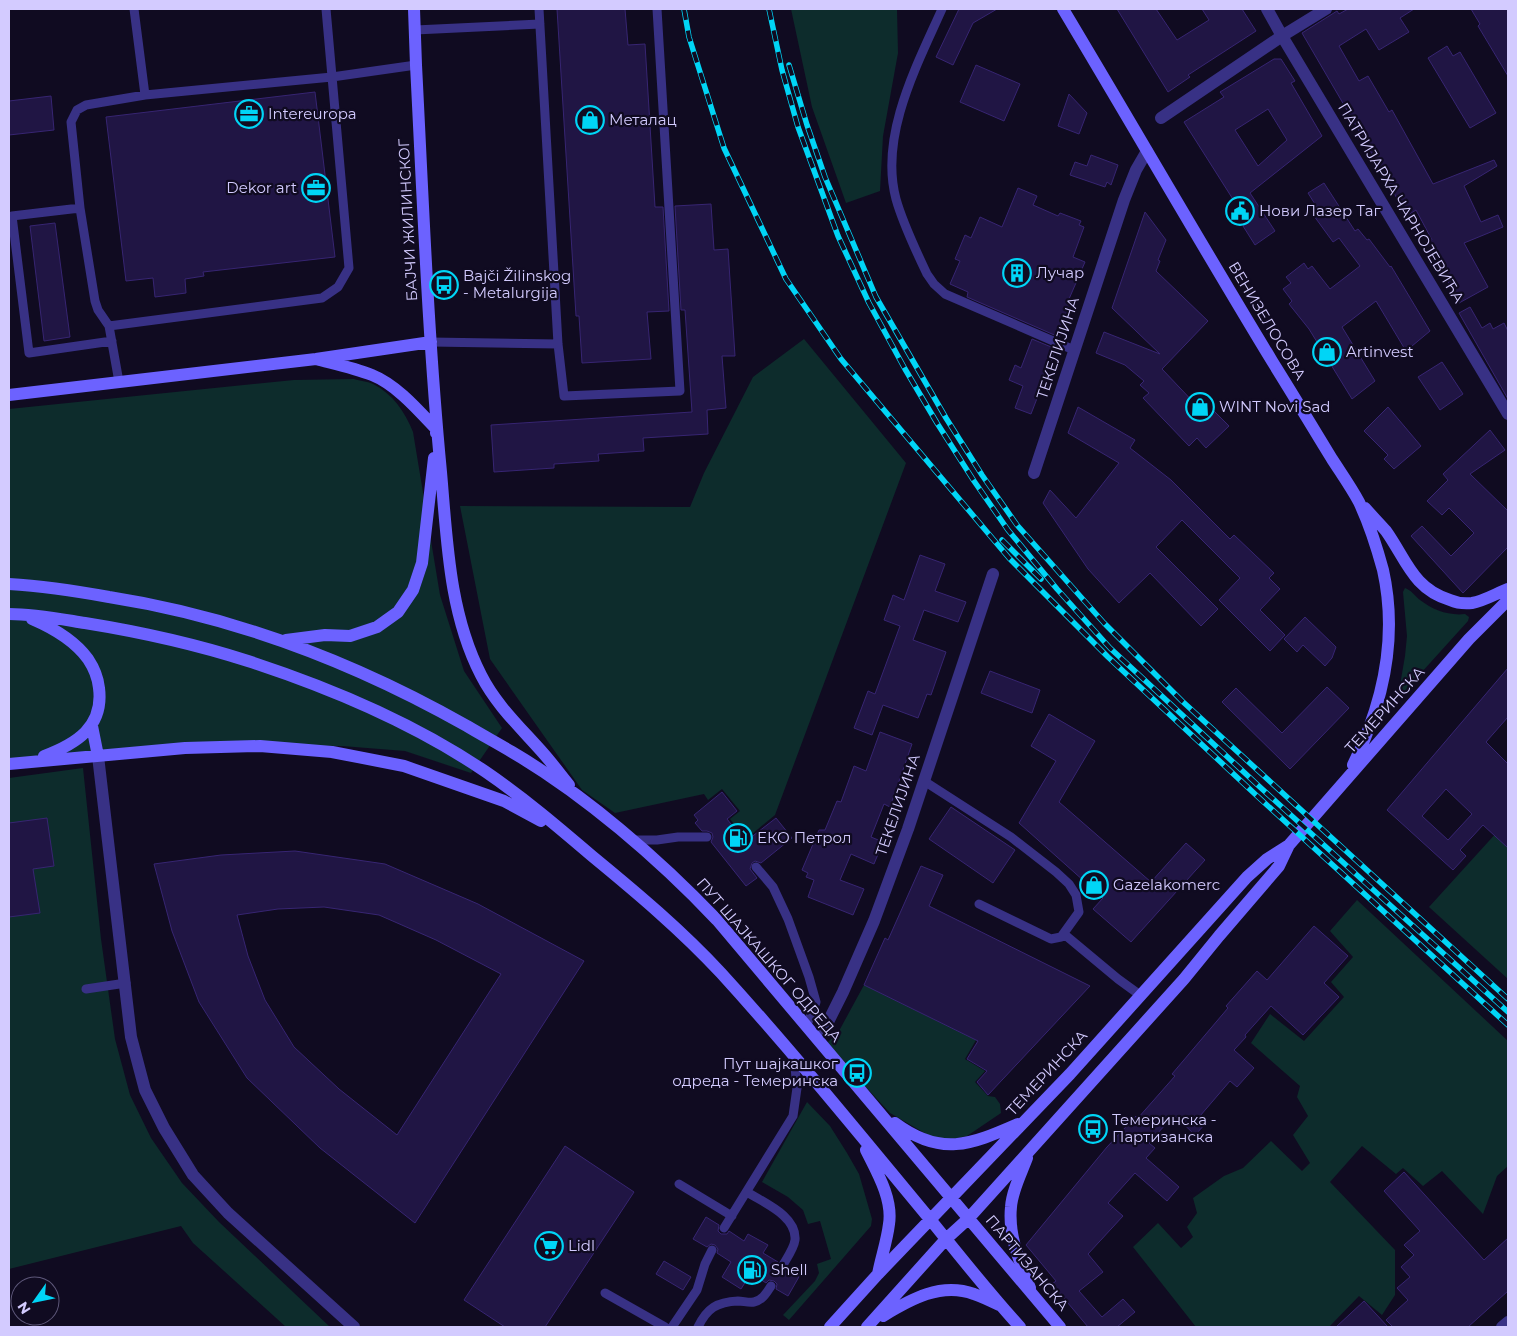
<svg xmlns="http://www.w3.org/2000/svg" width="1517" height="1336" font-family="Montserrat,sans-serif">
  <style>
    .green { fill: #0d2c2c }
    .building { fill: #201544; stroke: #372572; fill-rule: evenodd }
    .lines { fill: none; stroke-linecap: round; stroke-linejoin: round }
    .lane { stroke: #383185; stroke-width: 9 }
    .street { stroke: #383185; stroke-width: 12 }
    .secondary { stroke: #6c62ff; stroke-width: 12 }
    .rail-casing { stroke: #00d5f6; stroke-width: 5.5 }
    .rail { stroke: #100b21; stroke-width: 4; stroke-dasharray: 11; stroke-linecap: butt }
    .labels { text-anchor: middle; stroke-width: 4.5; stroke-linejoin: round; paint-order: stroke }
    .poi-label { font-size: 15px; fill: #d3cbff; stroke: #100b21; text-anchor: start }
    .street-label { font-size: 15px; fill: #d3cbff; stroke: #100b21 }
  </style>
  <rect width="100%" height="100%" fill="#100b21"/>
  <!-- green -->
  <path class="green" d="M791,9H897L898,53L883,136L880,191L846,203L812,107Z
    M804,339L906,463L775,815L746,839L730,819L740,811L722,789L708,800L704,794L615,813L582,790L490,659L460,506L690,507L704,473L753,377Z
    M354,379C360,381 367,381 373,384C393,394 405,412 413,432L440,595L464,671L502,728L471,773L405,751L342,746L166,745L9,762V409L294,380Z
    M1405,588C1411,590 1415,596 1420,600C1433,610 1449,616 1465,614L1469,617L1468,621L1402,694L1399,691L1405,656L1407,636L1403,592Z
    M83,768L101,939L115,1039L130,1095L151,1138L182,1183L219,1222L330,1327H286L193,1243L181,1226L9,1269V778Z
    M1498,831L1508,842V979L1429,907Z
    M1357,900L1508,1041V1166L1497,1176L1483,1214L1442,1171L1423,1186L1403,1168L1396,1174L1362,1146L1330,1182L1395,1250V1295L1382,1315L1359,1296L1329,1327H1196L1133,1247L1158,1223L1181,1248L1193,1237L1187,1227L1197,1213L1193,1198L1224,1176L1243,1168L1271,1141L1302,1171L1310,1163L1293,1135L1308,1116L1297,1097L1300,1086L1251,1043L1270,1014L1304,1041L1344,997L1331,982L1353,957L1330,931Z
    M864,985L976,1040L965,1059L985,1071L975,1082L988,1096L995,1097L1000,1104L1001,1113L967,1136L947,1140L928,1135L890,1113L826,1044L839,1031Z
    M807,1102L830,1126L847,1153L859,1174L872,1219L871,1226L789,1320L783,1315L815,1281L819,1273L817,1264L831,1259L820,1221L808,1224L803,1210L788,1197L762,1182Z"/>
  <!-- building -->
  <path class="building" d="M557,9H625L628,45L645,44L655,207H663L669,311L647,312L651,359L582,363L579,316H576Z
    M959,9H997L973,23L953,65L936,57Z
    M1117,9H1156L1177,40L1209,20L1202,9H1242L1256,31L1188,75L1190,77L1168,92Z
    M1348,9H1414L1400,18L1409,32L1379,50L1366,29L1339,46L1359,81L1368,76L1389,112L1392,110L1433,184L1494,160L1497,166L1464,186L1481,222L1498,215L1503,227L1464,243L1488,287L1459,303L1428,242L1432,240L1416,210L1405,217L1397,203L1399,202L1358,129L1302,33L1337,11L1339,14Z
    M1471,9H1508V76L1478,26L1480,24Z
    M1447,46L1453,56L1460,52L1496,113L1470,128L1428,58Z
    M1274,59H1281L1295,81L1291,83L1322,136L1250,193L1275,231L1255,245L1243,226L1248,223L1184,122L1224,97L1220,92ZM1268,109L1287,140L1258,166L1235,130Z
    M976,65L1020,84L1004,121L960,102Z
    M315,92L335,257L203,272L204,276L185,279L186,293L155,297L153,278L126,281L106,117Z
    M1069,94L1087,113L1079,134L1058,126Z
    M51,96L54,130L9,135V101Z
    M1091,155L1118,165L1111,185L1107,182L1105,187L1070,175L1075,162L1087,166Z
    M1324,183L1355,231L1358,229L1367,240L1369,239L1390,267L1391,266L1430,331L1406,351L1376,301L1342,327L1375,381L1352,399L1309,329L1289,304L1292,301L1283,289L1291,283L1286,277L1304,263L1308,269L1312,266L1330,289L1360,266L1339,238L1333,242L1314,216L1320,212L1308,193Z
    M1018,188L1037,196L1033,205L1058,216L1060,213L1081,221L1079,225L1084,227L1073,257L1085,262L1069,299L1073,301L1059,337L967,297L968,292L950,284L960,261L955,259L965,235L971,238L980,217L1002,227Z
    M711,204L714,250L728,249L735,356H722L726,408L707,410L708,434L643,438L644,451L598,454L599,461L554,464V468L494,472L491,425L692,412L685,310H681L675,206Z
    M1145,212L1166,240L1158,260L1160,261L1156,271L1208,321L1162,369L1198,407L1204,401L1229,426L1206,448L1197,438L1189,446L1143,398L1149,393L1140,385L1144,381L1125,365L1096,353L1104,332L1160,354L1112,308Z
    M55,223L70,337L44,341L30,226Z
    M1470,307L1482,328L1490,323L1493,329L1504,323L1508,331V399L1459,313Z
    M1032,339L1056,349L1031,414L1015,408L1023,386L1009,380L1015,365L1021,368Z
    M1442,362L1463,394L1440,410L1418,377Z
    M1078,407L1135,440L1130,448L1171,480L1230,539L1234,535L1274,573L1269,578L1280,589L1260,610L1285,635L1270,651L1219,600L1240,578L1182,520L1156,547L1218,609L1201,626L1150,573L1119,603L1088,569L1043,503L1050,490L1076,518L1119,463L1068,433Z
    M1388,407L1421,446L1394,469L1384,459L1388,455L1364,431Z
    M1490,430L1505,450L1470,474L1508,511V547L1463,593L1411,536L1422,526L1451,556L1474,533L1449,508L1442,515L1427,501L1448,480L1443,474Z
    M920,555L945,564L935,591L966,602L958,622L924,610L913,640L946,652L931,695L927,694L918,718L883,705L872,735L854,728L868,691L875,694L900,626L884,620L893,595L904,600Z
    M1305,617L1336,647L1332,658L1325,666L1303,645L1297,652L1284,639Z
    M1508,668V717L1486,742L1508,764V848L1483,825L1460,850L1466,856L1453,870L1387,810ZM1446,789L1472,814L1448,840L1422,816Z
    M990,671L1040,690L1032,713L981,693Z
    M1327,687L1349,708L1290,769L1222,702L1236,688L1282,733Z
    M1049,714L1095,741L1059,802L1151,882L1186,843L1205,860L1131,942L1093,909L1103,898L1019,823L1056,761L1031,746Z
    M880,732L912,744L890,807L884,804L871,837L883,842L874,864L851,854L840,880L864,889L853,915L808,897L814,880L806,877L808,873L802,870L819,830H825L837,801L841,802L854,766L866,771Z
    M722,792L737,811L727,819L745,842L776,818L792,838L761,863L755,861L752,863L750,869L757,878L746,886L711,842L713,837L712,833L707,831H702L695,823L698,820L694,815Z
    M951,807L1015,850L993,883L929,839Z
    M47,818L54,866L33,869L40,913L9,917V823Z
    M295,851L385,864L478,904L584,961L415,1223L320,1148L247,1078L199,1002L172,931L154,864L221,855ZM324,907L379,915L436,940L501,974L397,1135L339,1089L294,1047L265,1000L248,956L237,915L278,909Z
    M921,866L943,875L929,906L1090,986L988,1095L977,1082L987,1071L967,1059L978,1041L864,985L885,938L888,940Z
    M1314,926L1348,956L1324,983L1339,997L1303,1035L1271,1006L1245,1035L1246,1037L1234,1050L1254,1068L1237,1087L1230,1081L1200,1116L1207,1122L1195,1135L1174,1115L1149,1143L1155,1148L1146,1158L1179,1187L1167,1201L1135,1173L1108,1203L1123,1216L1088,1254L1103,1272L1079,1291L1102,1317L1123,1299L1135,1312L1117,1327H1088L1052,1284L1056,1281L1026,1245L1107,1147L1136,1116L1138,1118L1175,1076L1172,1074L1228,1008L1226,1006L1257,971L1267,980Z
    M565,1146L634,1192L545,1327H505L464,1300Z
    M1404,1172L1484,1260L1508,1238V1291L1468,1327H1393L1386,1320L1408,1300L1397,1288L1410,1277L1401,1267L1414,1255L1404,1245L1420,1231L1384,1191Z
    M706,1217L719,1225L718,1231L721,1234H727L729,1231L744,1241L748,1234L768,1245L763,1253L778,1262L777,1265L779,1270L783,1271L788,1268L800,1275L788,1296L776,1289L777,1284L774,1281L769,1280L766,1283L751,1273L741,1289L722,1277L731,1262L717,1253L718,1249L715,1245L711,1244L707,1247L693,1239Z
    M664,1261L691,1277L683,1290L656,1274Z
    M1364,1301L1388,1327H1336Z"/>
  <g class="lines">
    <!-- lane -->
    <path class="lane" d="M134,9L145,95
      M539,9L558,344L564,396L680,391L657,9
      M942,9C917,65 879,136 896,199C903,224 916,251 927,274L934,284L945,294L1074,350
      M415,30L540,24
      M80,208L12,216L29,353L112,341
      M109,326L322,298L338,287L349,268L326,9
      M431,342L558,344
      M119,382L109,326L98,310L95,301L80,208L71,122L77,110L86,105L145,95L332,77L416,65
      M924,781L1011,837L1056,872L1069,884L1076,895L1079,912L1061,937L1051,939L979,904
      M631,840H657L678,837H707
      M756,867L773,887L788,919L809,977L816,1002L806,1027
      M1064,934L1118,979L1140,995
      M86,989L126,983
      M679,1184L732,1216
      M747,1192C764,1203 797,1216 795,1240C794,1248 787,1258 783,1265
      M724,1228L793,1116L797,1088L794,1057
      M605,1293L665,1327
      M672,1327L697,1290L705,1264L712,1250
      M698,1327C707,1308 717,1302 738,1301C743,1301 749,1303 754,1302C763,1300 767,1292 771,1286"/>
    <!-- street -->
    <path class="street" d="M1267,9L1282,36L1508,414
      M1161,118L1282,36L1326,9
      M1034,473L1124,200L1136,170L1147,151
      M98,756L131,1037L145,1090L164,1128L193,1175L228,1213L354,1327
      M816,1037L827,1024L843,992L874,921L908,829L993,574
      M1502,1327L1508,1322"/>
    <!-- secondary -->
    <path class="secondary" d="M414,9L416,65C423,201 428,337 441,472C447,540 449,613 481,675C496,705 521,728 543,753C552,763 560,774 569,785
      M1063,9C1133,126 1201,244 1272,361C1292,393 1312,426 1332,459C1341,473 1351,487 1359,502C1369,523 1377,548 1383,570C1398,637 1383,704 1353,765
      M316,359C335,364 354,368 372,375C397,385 419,411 437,430L436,433
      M9,395L316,359L431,342
      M1365,508C1372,516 1379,523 1386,531C1406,559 1413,589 1450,600C1457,603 1464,604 1472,603C1484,601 1497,593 1508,589
      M9,584C42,586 76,591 109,597C237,617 354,662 467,726C482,735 497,743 512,752C585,795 659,859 717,920L1060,1327
      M9,614C35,614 60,619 85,623C141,632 195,644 248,661C331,688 414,723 486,772C524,798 558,827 592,856C637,893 681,930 721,973C793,1052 861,1136 929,1218C959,1255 988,1292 1020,1327
      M32,619C53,628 75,641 88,659C94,668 98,678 99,688C104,727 76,744 44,756
      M286,640L325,635L350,636L377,627L398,612L413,590L422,563L434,458
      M92,726L98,756
      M9,764L185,748L260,746L332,752L404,766L504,801L541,821
      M895,1123C941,1157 970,1145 1018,1124
      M866,1150C877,1172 893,1199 889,1224C887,1241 881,1258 878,1274
      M1027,1158C1021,1174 1012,1191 1011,1207C1008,1236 1020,1262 1030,1288
      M883,1316C911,1299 941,1282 974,1294C983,1297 991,1301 999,1305
      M830,1327L878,1274L1070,1074L1247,877L1267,859L1289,845L1469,639L1508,600
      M867,1327L946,1239L968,1219L1184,979L1219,936L1279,866L1289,845"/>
    <defs>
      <path id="rail" d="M684,9L689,37L724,148L786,279L841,359L1009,558L1108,657L1256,795L1508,1025
        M769,9L782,70L798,127L838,236L869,303L905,369L937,423L974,481L1008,530L1057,589L1110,648L1261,788L1508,1012
        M789,65L807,125L825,177L876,297L946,418L982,475L1017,525L1104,623L1182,701L1508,999
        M1002,540L1041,579"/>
    </defs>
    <!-- rail casing -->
    <use href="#rail" class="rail-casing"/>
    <!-- rail -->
    <use href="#rail" class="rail"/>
  </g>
  <!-- icons -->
  <defs>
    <symbol id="office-ring" viewBox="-11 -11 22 22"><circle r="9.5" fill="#100b21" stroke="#00d5f6" stroke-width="1.5"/><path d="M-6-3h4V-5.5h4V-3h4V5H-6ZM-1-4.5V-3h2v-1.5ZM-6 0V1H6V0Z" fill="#00d5f6"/></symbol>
    <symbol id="shop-ring" viewBox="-11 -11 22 22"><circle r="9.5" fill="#100b21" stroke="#00d5f6" stroke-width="1.5"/><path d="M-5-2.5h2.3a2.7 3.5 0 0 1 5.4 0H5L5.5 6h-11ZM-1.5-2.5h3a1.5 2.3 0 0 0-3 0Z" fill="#00d5f6"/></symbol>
    <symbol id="civic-ring" viewBox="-11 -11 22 22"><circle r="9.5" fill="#100b21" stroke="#00d5f6" stroke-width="1.5"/><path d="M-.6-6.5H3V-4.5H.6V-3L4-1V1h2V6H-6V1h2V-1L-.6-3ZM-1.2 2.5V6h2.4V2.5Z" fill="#00d5f6"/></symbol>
    <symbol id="building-ring" viewBox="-11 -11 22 22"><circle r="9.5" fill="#100b21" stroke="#00d5f6" stroke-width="1.5"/><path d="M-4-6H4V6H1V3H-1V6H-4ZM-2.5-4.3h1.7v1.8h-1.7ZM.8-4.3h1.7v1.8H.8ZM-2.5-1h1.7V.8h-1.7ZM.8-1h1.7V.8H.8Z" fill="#00d5f6"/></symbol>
    <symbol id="bus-ring" viewBox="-11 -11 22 22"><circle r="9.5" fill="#100b21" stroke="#00d5f6" stroke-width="1.5"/><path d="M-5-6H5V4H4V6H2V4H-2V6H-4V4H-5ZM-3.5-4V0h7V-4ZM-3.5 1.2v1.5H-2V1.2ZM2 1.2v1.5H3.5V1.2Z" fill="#00d5f6"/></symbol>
    <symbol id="fuel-ring" viewBox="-11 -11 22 22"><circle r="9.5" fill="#100b21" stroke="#00d5f6" stroke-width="1.5"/><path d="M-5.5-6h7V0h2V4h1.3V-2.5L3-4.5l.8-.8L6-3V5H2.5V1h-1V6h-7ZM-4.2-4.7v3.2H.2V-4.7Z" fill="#00d5f6"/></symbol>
    <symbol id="supermarket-ring" viewBox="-11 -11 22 22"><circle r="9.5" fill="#100b21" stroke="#00d5f6" stroke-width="1.5"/><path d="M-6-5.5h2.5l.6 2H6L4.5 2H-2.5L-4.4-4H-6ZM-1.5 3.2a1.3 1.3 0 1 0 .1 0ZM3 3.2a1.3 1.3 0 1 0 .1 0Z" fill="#00d5f6"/></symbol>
  </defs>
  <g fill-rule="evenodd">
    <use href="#office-ring" x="233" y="98" width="32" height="32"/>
    <use href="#shop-ring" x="574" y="104" width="32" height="32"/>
    <use href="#office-ring" x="300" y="172" width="32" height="32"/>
    <use href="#civic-ring" x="1224" y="195" width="32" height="32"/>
    <use href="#building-ring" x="1001" y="257" width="32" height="32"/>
    <use href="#bus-ring" x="428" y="269" width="32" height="32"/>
    <use href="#shop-ring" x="1311" y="336" width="32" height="32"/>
    <use href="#shop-ring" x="1184" y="391" width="32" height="32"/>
    <use href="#fuel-ring" x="722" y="822" width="32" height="32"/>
    <use href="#shop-ring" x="1078" y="869" width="32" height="32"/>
    <use href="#bus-ring" x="841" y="1057" width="32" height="32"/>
    <use href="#bus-ring" x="1077" y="1113" width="32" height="32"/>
    <use href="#supermarket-ring" x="533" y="1230" width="32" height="32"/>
    <use href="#fuel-ring" x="736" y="1254" width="32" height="32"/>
  </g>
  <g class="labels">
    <!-- poi labels -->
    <g class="poi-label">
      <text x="268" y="119">Intereuropa</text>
      <text x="609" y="125">Металац</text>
      <text x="297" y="193" text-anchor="end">Dekor art</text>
      <text x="1259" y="216">Нови Лазер Таг</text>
      <text x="1036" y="278">Лучар</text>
      <text x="463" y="281">Bajči Žilinskog<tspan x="463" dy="17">- Metalurgija</tspan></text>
      <text x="1346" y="357">Artinvest</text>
      <text x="1219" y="412">WINT Novi Sad</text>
      <text x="757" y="843">ЕКО Петрол</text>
      <text x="1113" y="890">Gazelakomerc</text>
      <text x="838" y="1069" text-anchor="end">Пут шајкашког<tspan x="838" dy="17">одреда - Темеринска</tspan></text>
      <text x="1112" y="1125">Темеринска -<tspan x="1112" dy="17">Партизанска</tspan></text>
      <text x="568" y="1251">Lidl</text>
      <text x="771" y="1275">Shell</text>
    </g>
    <!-- street labels -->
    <g class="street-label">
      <text transform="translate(1401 203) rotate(59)" y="5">ПАТРИЈАРХА ЧАРНОЈЕВИЋА</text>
      <text transform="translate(408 220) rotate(-93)" y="5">БАЈЧИ ЖИЛИНСКОГ</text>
      <text transform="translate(1267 321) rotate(59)" y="5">ВЕНИЗЕЛОСОВА</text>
      <text transform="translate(1058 348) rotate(-72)" y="5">ТЕКЕЛИЈИНА</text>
      <text transform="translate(1385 710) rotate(-48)" y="5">ТЕМЕРИНСКА</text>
      <text transform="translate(898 805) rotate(-71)" y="5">ТЕКЕЛИЈИНА</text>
      <text transform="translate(769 960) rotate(49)" y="5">ПУТ ШАЈКАШКОГ ОДРЕДА</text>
      <text transform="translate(1047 1073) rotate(-47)" y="5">ТЕМЕРИНСКА</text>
      <text transform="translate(1027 1263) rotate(50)" y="5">ПАРТИЗАНСКА</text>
    </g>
  </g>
  <!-- border -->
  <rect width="1517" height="1336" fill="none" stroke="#d3cbff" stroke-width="20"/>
  <!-- north arrow -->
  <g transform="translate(35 1301) rotate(237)"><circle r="24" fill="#100b21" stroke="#5e587a"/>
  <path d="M0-4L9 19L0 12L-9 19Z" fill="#00d5f6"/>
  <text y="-8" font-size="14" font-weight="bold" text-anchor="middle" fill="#d3cbff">N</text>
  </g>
</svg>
